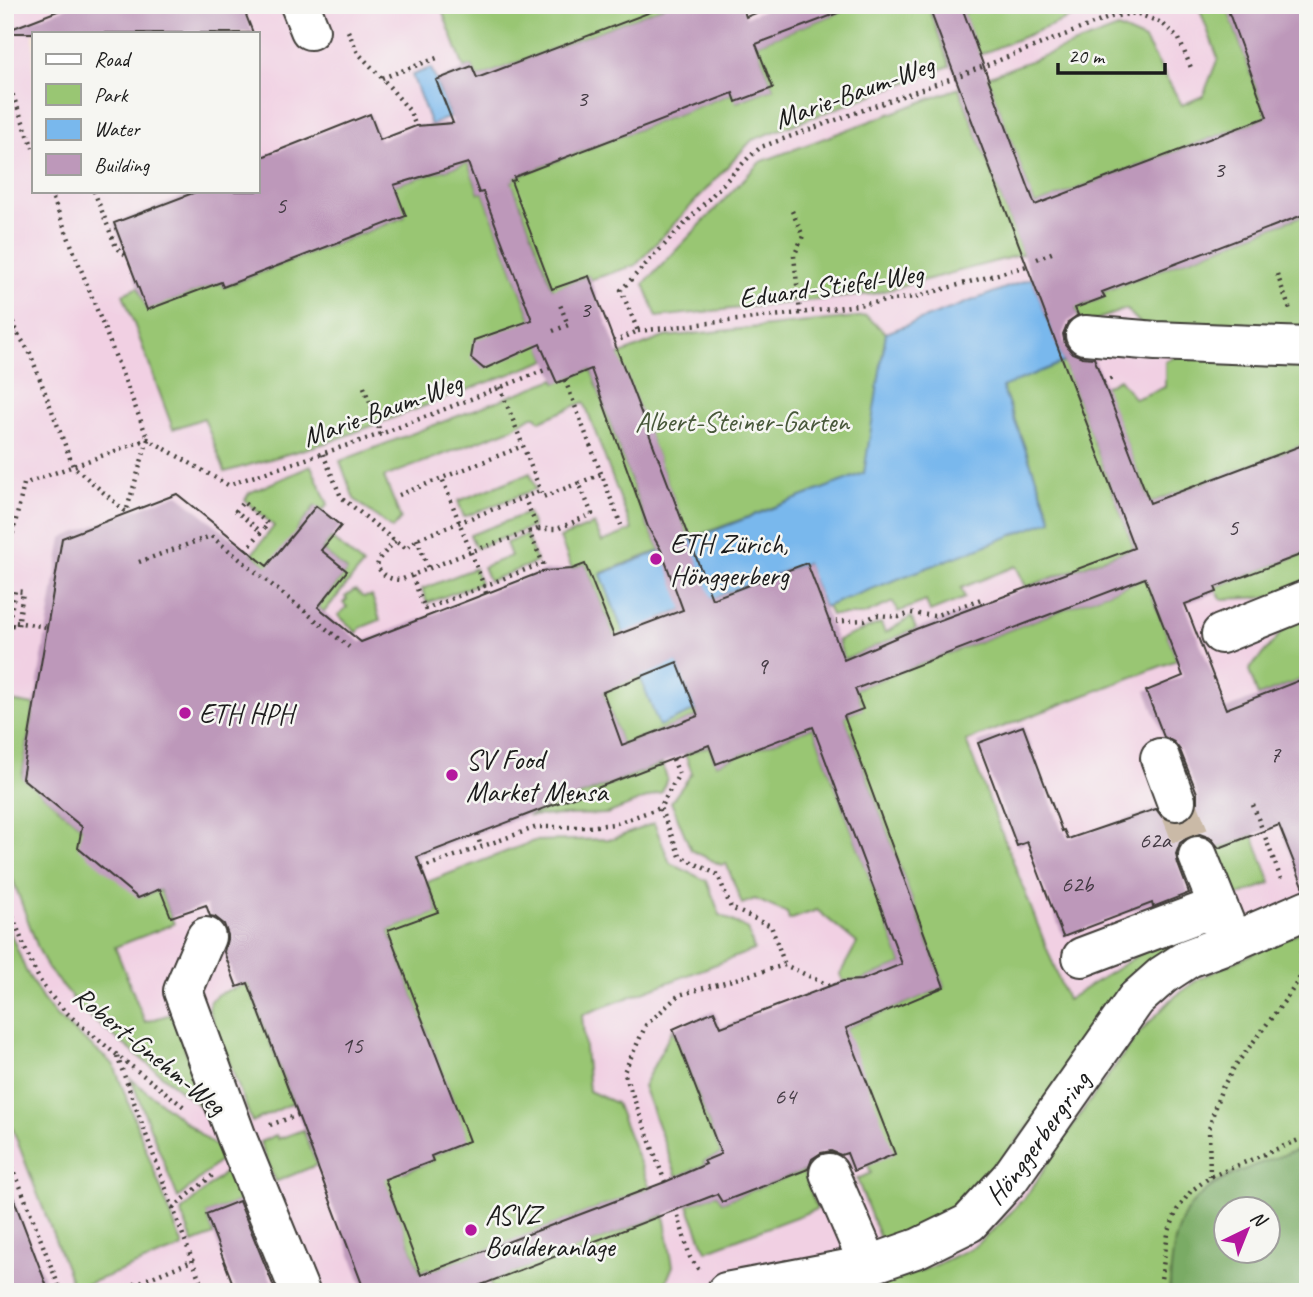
<svg xmlns="http://www.w3.org/2000/svg" width="1313" height="1297" font-family="Caveat,sans-serif">
  <style>
    .built { fill: #f1d0e3; fill-rule: evenodd }
    .green { fill: #99c673; stroke: #5a7148; stroke-width: 2 }
    .forest { fill: #7aab65; stroke: #4b6440; stroke-width: 2; fill-rule: evenodd }
    .water { fill: #79b8ed; stroke: #4a6a84; stroke-width: 2 }
    .building { fill: #bd98ba; fill-rule: evenodd }
    .lines { fill: none; stroke-linecap: round; stroke-linejoin: round }
    .minor-tunnel { stroke: #cabaa7; stroke-width: 38; stroke-dasharray: 38 19; stroke-linecap: butt }
    .minor-casing { stroke: #3d3a36; stroke-width: 42 }
    .path { stroke: #3d3a36; stroke-width: 4.5; stroke-dasharray: 2 5; stroke-linecap: butt }
    .minor { stroke: #fff; stroke-width: 38 }
    .path-bridge { stroke: #3d3a36; stroke-width: 4.5; stroke-dasharray: 2 5; stroke-linecap: butt }
    .poi-dot { fill: #b5179e; stroke: #f6f6f2; stroke-width: 2.5 }
    .labels { text-anchor: middle; stroke-width: 5; stroke-linejoin: round; paint-order: stroke }
    .number-label { font-size: 24px; fill: #443b44 }
    .street-label { font-size: 28px; fill: #1c1c1c; stroke: #f6f6f2 }
    .park-label { font-size: 28px; fill: #48583a; stroke: #f6f6f2 }
    .poi-label { font-size: 28px; fill: #1c1c1c; stroke: #f6f6f2; text-anchor: start }
  </style>
  <rect width="100%" height="100%" fill="#f6f6f2"/>
  <filter id="ink" filterUnits="userSpaceOnUse"><feTurbulence type="fractalNoise" baseFrequency=".0143" numOctaves="2"/><feDisplacementMap in="SourceGraphic" scale="14" xChannelSelector="R" yChannelSelector="G"/><feConvolveMatrix kernelMatrix="1 2 1 2 8 2 1 2 1" color-interpolation-filters="sRGB"/></filter>
  <filter id="wash" filterUnits="userSpaceOnUse"><feTurbulence type="fractalNoise" baseFrequency=".00686" numOctaves="4" result="noise"/><feDisplacementMap in="SourceGraphic" scale="28" xChannelSelector="R" yChannelSelector="G"/><feGaussianBlur stdDeviation="1.57" result="paint"/><feColorMatrix in="noise" values="0 0 0 0 0 0 0 0 0 0 0 0 0 0 0 0 0 1.4 0 .05"/><feComposite in="paint" operator="in"/></filter>
  <g filter="url(#wash)">
    <rect width="100%" height="100%" fill="#f5e1ca"/>
    <!-- built -->
    <path class="built" d="M5,5H1308V928L1030,1191L1004,1220L975,1246L936,1265L904,1277L867,1285L814,1292H5ZM33,33H257V191H33Z"/>
    <!-- green -->
    <path class="green" d="M440,5H669L477,78L472,66L464,68Z
      M859,5H928L950,66L752,140L636,265L590,280L588,276L553,290L511,181L514,180V177L733,93L737,102L773,88L756,44Z
      M984,5H1101L979,55L963,13Z
      M1198,5H1226L1267,117L1035,205L987,77L1118,28L1145,40L1182,105L1203,96L1218,58Z
      M959,88L1023,254L873,294L657,317L644,284L760,162Z
      M468,163L479,193L483,192L547,360L329,442L225,472L204,418L173,429L123,294L138,287L147,309L221,282L224,287L405,217L394,185Z
      M1304,215L1308,225V335L1147,330L1126,309L1082,325L1060,270L1082,306L1104,297L1102,292Z
      M866,316L886,333L865,473L689,539L618,355L664,337Z
      M1187,352L1308,357V443L1150,503L1104,387L1119,379L1135,399L1165,387V361Z
      M1064,362L1134,548L1026,587L1016,566L961,588L965,598L930,612L926,601L898,612L893,602L863,615H831L827,606L1052,520L1002,386Z
      M591,369L648,527L661,550L601,573L659,725L696,710L698,716L622,745L603,692L631,680L585,564L572,569L560,538L594,524L602,542L632,530L584,402L540,421L536,416H532L513,428L384,477L401,519L392,529L354,499L340,461L555,379L556,383Z
      M311,466L328,504L322,511L315,506L296,531L292,587L252,554L274,526L245,500L249,493Z
      M530,473L536,489L464,517L458,501Z
      M528,513L533,527L476,548L470,535Z
      M526,535L537,562L489,581L483,567L511,556L506,543Z
      M331,538L363,565L324,612L318,607L347,571L322,550Z
      M1308,552V583L1272,597L1221,599L1215,587Z
      M475,568L480,583L427,603L422,589Z
      M1145,578L1177,660L966,741L1067,1000L1159,942L1202,933L1039,1114L967,1201L943,1219L882,1244L857,1179L871,1173L868,1165L846,1028L944,987L844,716L862,709L855,689Z
      M355,590L363,597L372,596L380,620L360,628L357,633L338,615L347,607L343,603L347,599L345,597Z
      M1308,614V677L1258,696L1249,670L1292,620Z
      M911,617L916,629L844,660L838,640L881,623L885,633Z
      M5,700L34,705L22,777L82,827L138,897L160,890L174,924L115,947L145,1022L171,1014L211,1115L85,1013L48,969L38,948L5,858Z
      M813,727L902,964L849,985L848,981H843L840,974L857,943L817,910L789,920L787,913L755,899L742,904L726,863L721,865L691,850L671,802L692,773L685,754L709,746L716,764Z
      M662,764L667,778L662,792L607,814L528,816Z
      M654,823L670,863L707,881L720,915L748,929L754,950L582,1015L589,1091L616,1103L650,1188L430,1272L428,1268L420,1272L381,1171L405,1172L433,1161L431,1156L468,1141L388,930L438,912L427,882L534,841L613,839Z
      M1253,835L1271,883L1227,900L1209,852Z
      M5,919L26,971L43,1000L57,1017L114,1065L183,1247L74,1289L5,1109Z
      M1308,928V1146L1230,1176L1214,1184L1203,1193L1175,1240L1169,1292H814L867,1285L904,1277L936,1265L975,1246L1004,1220L1030,1191L1082,1112L1139,1033L1173,998L1200,978Z
      M248,983L293,1103L252,1122L209,1010L210,1001L218,994Z
      M673,1029L721,1154L704,1161L706,1164L677,1177L643,1086Z
      M131,1079L219,1149L223,1158L178,1198Z
      M303,1130L317,1165L275,1182L260,1142L276,1135L278,1139Z
      M232,1166L250,1197L207,1214L214,1235L193,1243L181,1211Z
      M803,1171L817,1209L706,1251L688,1205L717,1194L722,1202Z
      M664,1215L673,1266L665,1285L647,1292H494L489,1281Z"/>
    <!-- forest -->
    <path class="forest" d="M1308,1146V1292H1169C1171,1274 1171,1255 1176,1238C1179,1226 1184,1213 1192,1204C1217,1174 1272,1160 1308,1146ZM1226,1210H1268V1252H1226Z"/>
    <!-- water -->
    <path class="water" d="M431,68L450,117L431,125L412,75Z
      M1032,278L1064,362L1002,387L1052,520L824,607L806,563L661,618L696,710L659,726L601,574L864,473L886,333Z"/>
    <g id="blocks">
      <!-- building -->
      <path class="building" d="M73,5H242L253,33H6V31Z
        M669,5H742L746,17L776,5H851V8L756,44L773,88L736,102L733,93L514,177L515,180L511,181L552,289L589,276L712,599L807,563L844,660L916,629L1134,548L928,5H961L1035,205L1267,117L1226,5H1308V213L1102,292L1105,297L1075,308L1078,315L1068,322L1063,334L1065,344L1072,353L1082,357L1094,358L1150,503L1308,443V552L1215,587L1217,592L1185,604L1226,709L1308,677V888H1304L1279,825L1219,848L1211,838L1200,834L1190,836L1180,843L1176,854L1178,864L1189,893L1153,907L1152,903L1063,937L1027,842L1017,846L978,743L1023,726L1062,831L1064,830L1068,839L1156,809L1162,817L1172,822H1183L1192,815L1197,805V793L1180,750L1174,742L1164,737L1146,691L1183,676L1145,578L855,689L863,709L844,716L944,987L846,1028L895,1154L854,1171L847,1153L841,1155L831,1151L821,1153L812,1159L808,1169L803,1171L722,1202L717,1194L463,1292H365L248,983L237,987L224,952L228,935L224,924L215,917L210,916L206,905L171,917L160,889L138,898L78,848L82,827L22,778L62,538L177,494L267,566L316,506L341,526L321,550L347,571L318,607L361,642L544,571L572,569L585,564L614,636L683,610L661,550L648,527L591,369L557,383L540,344L484,369L471,358L474,340L532,320L483,192L479,193L468,163L394,185L406,216L223,287L221,282L147,310L114,223L198,191H257V159L370,114L380,140L416,126L453,123L436,80L472,66L477,78ZM677,662L698,716L622,745L603,692ZM813,727L902,964L862,980L843,981L721,1027L714,1011L673,1029L721,1154L704,1161L706,1164L665,1182L421,1275L385,1179L433,1161L431,1156L469,1141L388,930L438,912L417,857L709,745L716,764Z
        M5,1184H8L49,1292H5Z
        M239,1201L276,1292H236L206,1214Z"/>
    </g>
  </g>
  <g filter="url(#ink)">
    <use href="#blocks" fill-opacity="0" stroke="#3d3a36" stroke-width="2"/>
    <g class="lines">
      <!-- minor-tunnel -->
      <path class="minor-tunnel" d="M1176,801L1198,856"/>
      <defs>
        <g id="minor">
          <path d="M300,5L310,30"/>
          <path d="M1085,335L1156,341L1308,347"/>
          <path d="M1221,634L1308,599"/>
          <path d="M1160,758L1176,801"/>
          <path d="M1198,856L1229,933"/>
          <path d="M206,937L183,991L237,1138L300,1292"/>
          <path d="M1082,957L1199,913H1220"/>
          <path d="M829,1173L869,1265"/>
          <path id="s1" d="M726,1292L869,1265L918,1248L969,1223L1010,1178L1136,999L1163,975L1189,958L1232,942L1308,909"/>
        </g>
      </defs>
      <!-- minor casing -->
      <use href="#minor" class="minor-casing"/>
      <!-- path -->
      <path class="path" d="M348,31L358,53L382,78L409,110L416,126
        M5,75L33,148
        M382,78L437,58
        M94,191L116,247L126,255
        M792,211L803,236L794,256L800,313
        M1037,259L1054,252
        M1277,274L1290,310
        M5,302L18,334L30,353L73,466L126,512L148,439L50,191
        M553,331L568,325L559,302
        M638,331L800,313L915,297L1027,266
        M5,340L18,334
        M614,342L638,331L621,290L749,157L761,147L966,73L1111,17L1136,13L1162,23L1179,39L1192,70
        M565,380L621,525
        M1103,382L1115,377
        M364,387L381,434
        M500,387L543,497L579,483L592,514L557,529H538
        M323,454L341,497L395,541L407,549L417,539L540,491
        M579,483L601,474
        M399,495L523,446
        M524,497L538,529L529,532
        M417,539L428,568
        M395,541L379,559L377,566C383,576 389,579 400,580L470,552L529,532L543,563L544,571
        M246,550L268,524L243,502L236,511L260,531
        M139,562L211,536L349,647
        M5,568L24,484L148,439L228,485L381,434L550,368
        M412,576L425,609L484,586L442,478
        M486,593L484,586L543,563
        M829,622L865,620L877,615L899,617L911,613L934,616L981,599L983,605
        M5,624L18,626L23,592L15,591L9,621
        M673,759L679,774L660,808L680,856L718,875L731,908L771,926L785,965
        M1253,805L1281,879
        M477,834L481,847
        M421,868L537,827H588L614,824L660,808
        M5,897C17,925 26,956 41,982C54,1003 75,1021 94,1036C123,1061 154,1083 184,1107
        M117,1056L204,1292
        M270,1125L298,1115
        M5,1147L61,1292
        M1210,1177L1209,1129L1215,1107L1222,1088L1235,1066L1289,995L1302,974L1301,951
        M665,1182L624,1072L646,1025L679,995L785,965L830,986
        M173,1208L214,1174
        M676,1209L690,1257L699,1270
        M481,1284L484,1292
        M115,1292L194,1260
        M1159,1292L1168,1234L1177,1210L1191,1191L1210,1177L1308,1136"/>
      <!-- minor -->
      <use href="#minor" class="minor"/>
      <!-- path-bridge -->
      <path class="path-bridge" d="M9,621L47,627"/>
    </g>
  </g>
  <!-- markers -->
  <g class="poi-dot">
    <circle cx="656" cy="559" r="7"/>
    <circle cx="185" cy="713" r="7"/>
    <circle cx="452" cy="775" r="7"/>
    <circle cx="471" cy="1230" r="7"/>
  </g>
  <g class="labels">
    <!-- number labels -->
    <g class="number-label">
      <text x="582" y="106">3</text>
      <text x="1219" y="177">3</text>
      <text x="281" y="213">5</text>
      <text x="585" y="317">3</text>
      <text x="1233" y="535">5</text>
      <text x="762" y="674">9</text>
      <text x="1275" y="762">7</text>
      <text x="1155" y="848">62a</text>
      <text x="1077" y="892">62b</text>
      <text x="352" y="1053">15</text>
      <text x="785" y="1104">64</text>
    </g>
    <!-- street labels -->
    <g class="street-label">
      <text transform="translate(854 91) rotate(-20)" y="10">Marie-Baum-Weg</text>
      <text transform="translate(831 285) rotate(-8)" y="10">Eduard-Stiefel-Weg</text>
      <text transform="translate(382 409) rotate(-20)" y="10">Marie-Baum-Weg</text>
      <text transform="translate(150 1050) rotate(39)" y="10">Robert-Gnehm-Weg</text>
      <text dy="10" stroke="none"><textPath href="#s1" startOffset="364">Hönggerbergring</textPath></text>
    </g>
    <!-- park labels -->
    <g class="park-label">
      <text x="742" y="431">Albert-Steiner-Garten</text>
    </g>
    <!-- poi labels -->
    <g class="poi-label">
      <text x="670" y="553">ETH Zürich,<tspan x="670" dy="32">Hönggerberg</tspan></text>
      <text x="199" y="723">ETH HPH</text>
      <text x="466" y="769">SV Food<tspan x="466" dy="32">Market Mensa</tspan></text>
      <text x="485" y="1224">ASVZ<tspan x="485" dy="32">Boulderanlage</tspan></text>
    </g>
  </g>
  <!-- margin -->
  <rect width="1313" height="1297" fill="none" stroke="#f6f6f2" stroke-width="28"/>
  <!-- legend -->
  <rect x="32" y="32" width="228" height="161" fill="#f6f6f2" stroke="#9f9f9c" stroke-width="2"/>
  <rect x="46" y="54" width="35" height="10" fill="#ffffff" stroke="#9f9f9c" stroke-width="2"/>
  <text x="94" y="66" font-size="21" fill="#1c1c1c">Road</text>
  <rect x="46" y="84" width="35" height="21" fill="#99c673" stroke="#9f9f9c" stroke-width="2"/>
  <text x="94" y="102" font-size="21" fill="#1c1c1c">Park</text>
  <rect x="46" y="119" width="35" height="21" fill="#79b8ed" stroke="#9f9f9c" stroke-width="2"/>
  <text x="94" y="136" font-size="21" fill="#1c1c1c">Water</text>
  <rect x="46" y="154" width="35" height="21" fill="#bd98ba" stroke="#9f9f9c" stroke-width="2"/>
  <text x="94" y="172" font-size="21" fill="#1c1c1c">Building</text>
  <!-- north arrow -->
  <g transform="translate(1247 1230) rotate(43)"><circle r="33" fill="#f6f6f2" stroke="#9f9f9c" stroke-width="2"/>
  <path d="M0-5L12 26L0 18L-12 26Z" fill="#b5179e"/>
  <text y="-10" font-size="19" font-weight="bold" text-anchor="middle" fill="#1c1c1c">N</text>
  </g>
  <!-- scale -->
  <path d="M1058 63v10h107v-10" fill="none" stroke="#1c1c1c" stroke-width="3.5"/>
  <text x="1068" y="63" font-size="21" fill="#1c1c1c" stroke="#f6f6f2" stroke-width="5" paint-order="stroke">20 m</text>
</svg>
